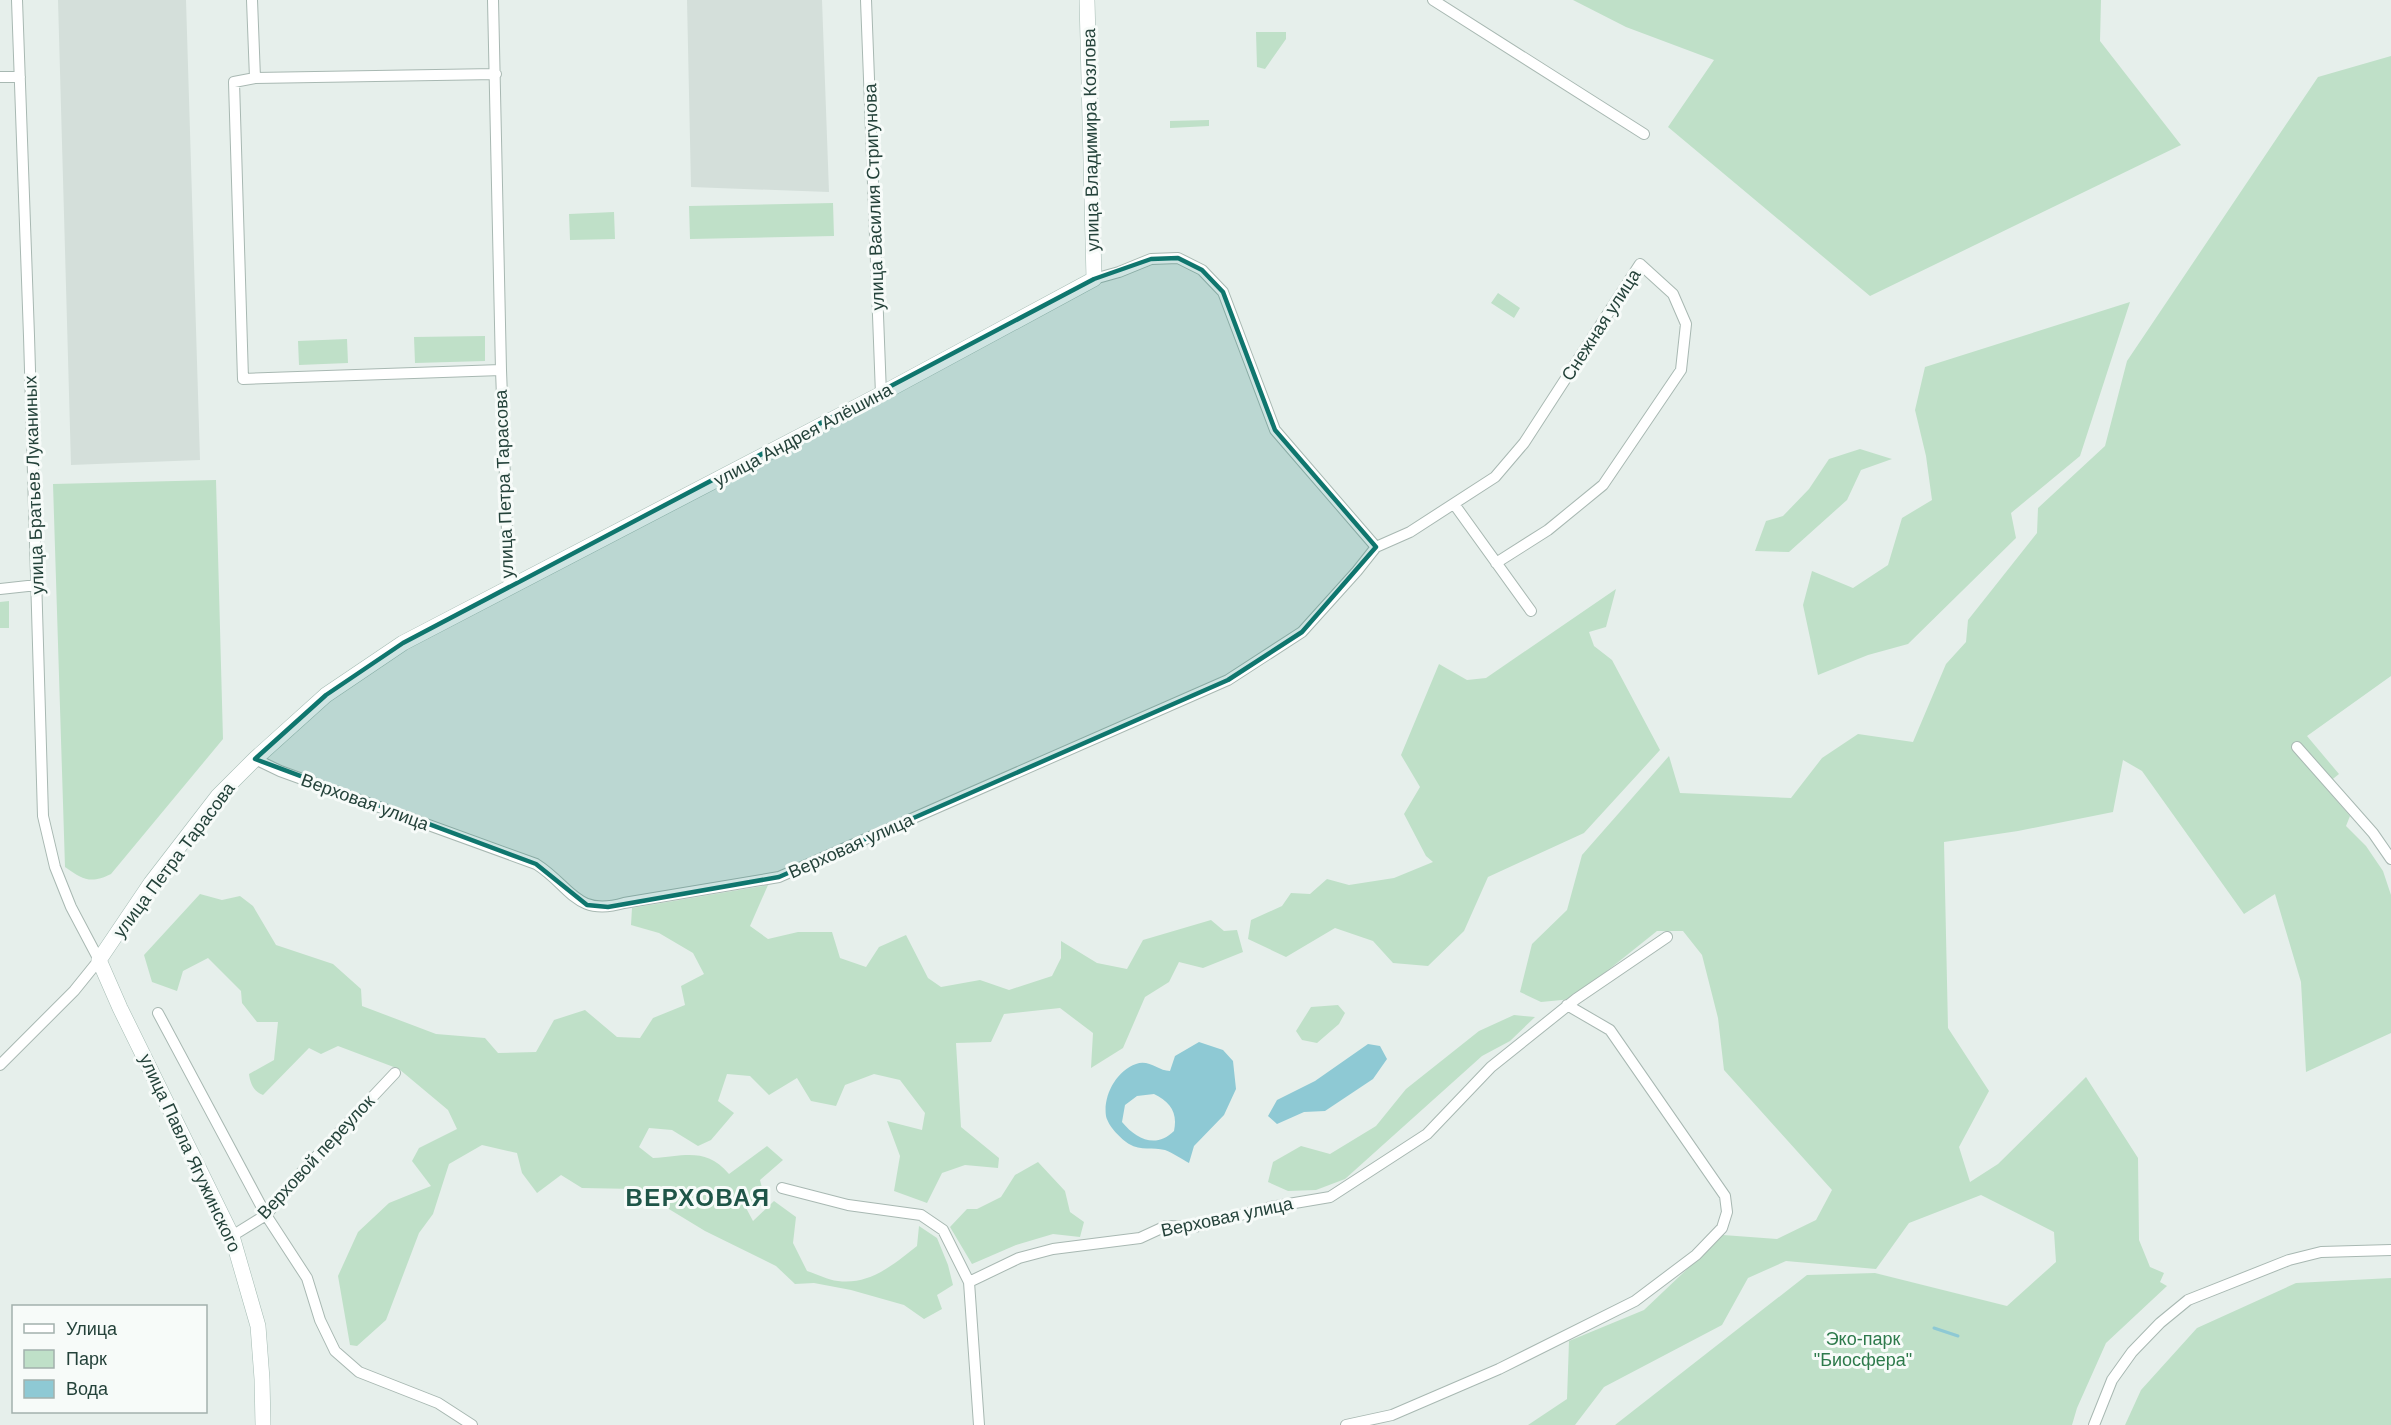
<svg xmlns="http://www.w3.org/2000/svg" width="2391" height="1425" font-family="Arial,sans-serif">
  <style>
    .built { fill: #d4dfda }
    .green { fill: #bfe0c8 }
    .water { fill: #8ec9d4; fill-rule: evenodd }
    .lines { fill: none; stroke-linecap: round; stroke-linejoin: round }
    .stream { stroke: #8ec9d4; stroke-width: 3 }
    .street-casing { stroke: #a8b8b2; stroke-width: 12 }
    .secondary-casing { stroke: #a4bbb3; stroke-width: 16 }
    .street { stroke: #fff; stroke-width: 10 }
    .secondary { stroke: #fff; stroke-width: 15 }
    .marked { fill: #0f766e; fill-opacity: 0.2; stroke: #0f766e; stroke-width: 4.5; stroke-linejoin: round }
    .labels { text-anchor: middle; stroke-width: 6; stroke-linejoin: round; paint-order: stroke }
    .street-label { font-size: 18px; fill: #24423a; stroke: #f7fbf9 }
    .park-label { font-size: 18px; fill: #2d7a4b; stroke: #f7fbf9 }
    .district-label { font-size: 24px; font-weight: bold; letter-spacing: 1.5px; fill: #1f5548; stroke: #f7fbf9 }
  </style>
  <rect width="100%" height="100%" fill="#e6efeb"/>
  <!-- built -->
  <path class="built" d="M58,0H186L200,460L71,465Z
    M687,0H822L829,192L691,187Z"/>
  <!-- green -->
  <path class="green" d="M1573,0H2101L2100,41L2181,145L1870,296L1668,127L1714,60L1626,27Z
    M1256,32H1286V39L1265,69L1257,67Z
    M2391,56V676L2307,736L2339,774L2324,786L2350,816L2346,826L2366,846L2383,871L2391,895V1033L2306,1072L2301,982L2275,894L2244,914L2142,771L2123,760L2113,812L2018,831L1944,842L1948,1028L1989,1091L1959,1147L1970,1182L1998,1164L2086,1077L2138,1158L2139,1240L2150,1267L2164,1273L2160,1282L2167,1286L2106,1343L2077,1408L2072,1425H1615L1807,1275L1875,1273L2007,1306L2056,1262L2054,1232L1981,1195L1909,1223L1876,1269L1786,1261L1748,1278L1722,1325L1604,1387L1575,1425H1528L1567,1399L1569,1341L1644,1310L1723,1235L1777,1239L1816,1220L1832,1190L1724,1070L1718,1018L1702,955L1683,931H1657L1572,999L1541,1002L1520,992L1532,944L1567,910L1582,855L1669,756L1680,793L1791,798L1822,758L1858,734L1913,742L1946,664L1966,642L1968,620L2037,533L2038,508L2105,446L2127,361L2318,77Z
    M1209,120V126L1170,128V121Z
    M833,203L834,236L690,239L689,206Z
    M614,212L615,239L570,240L569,214Z
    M1498,293L1520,308L1514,318L1491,303Z
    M2130,302L2080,456L2011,513L2016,538L1908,644L1868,655L1818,675L1803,605L1812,571L1853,588L1888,565L1902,518L1932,500L1926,456L1915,410L1925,367Z
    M485,336V361L415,363L414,337Z
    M347,339L348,363L299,365L298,341Z
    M1860,449L1892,459L1861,470L1847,500L1789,552L1755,551L1766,521L1783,516L1809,489L1829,459Z
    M216,480L223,739L111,874C91,884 83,880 65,867L53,484Z
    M1616,589L1606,627L1589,632L1594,646L1612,660L1660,750L1584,833L1488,877L1464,931L1428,966L1393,963L1373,941L1335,928L1286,957L1248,939L1251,920L1282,906L1291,893L1310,894L1327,879L1349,885L1394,878L1433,862L1426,856L1404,814L1420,787L1401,755L1439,664L1467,680L1486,678Z
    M9,601V628H0V602Z
    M768,885L750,926L768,939L798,932H832L840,958L866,967L879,947L906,935L928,978L941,987L980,980L1009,990L1052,976L1061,958V941L1097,963L1127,969L1143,940L1211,920L1224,931L1237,930L1243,952L1203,968L1179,962L1169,982L1145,997L1123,1048L1091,1068L1093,1033L1060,1008L1004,1014L991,1042L956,1043L961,1127L999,1158L998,1168L965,1165L942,1173L927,1203L894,1191L900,1156L887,1121L922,1130L925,1113L900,1080L874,1074L845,1085L836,1106L811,1101L797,1078L769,1095L750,1076L727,1074L718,1101L734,1113L711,1140L698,1146L672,1130L649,1128L639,1147L653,1158C685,1156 706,1147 729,1174L767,1146L783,1160L760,1180L764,1196L745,1206L753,1221L774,1201L796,1217L793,1243L807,1271C817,1274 828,1280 838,1281C870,1285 893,1265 917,1246L919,1226L937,1238L948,1265L953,1285L937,1295L942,1309L924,1319L904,1305L851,1290L814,1283L795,1284L776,1266L705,1231L636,1189L582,1188L561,1175L537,1193L522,1173L517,1153L482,1145L449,1164L433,1214L419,1233L386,1320L357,1346L350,1345L338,1276L358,1232L389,1203L431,1186L412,1161L419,1148L457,1129L448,1110L399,1069L338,1046L321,1054L309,1048L263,1095C254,1092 250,1083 249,1074L274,1060L278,1022H257L242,1003L241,991L208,958L183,971L177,991L152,982L144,955L200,894L222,900L240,896L253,906L276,945L333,964L361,989L362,1006L436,1034L485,1038L498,1053L536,1052L554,1020L585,1010L617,1037L640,1038L653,1018L685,1005L681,986L704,974L693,953L659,933L631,925L632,908Z
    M1338,1005L1345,1013L1339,1024L1317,1043L1302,1040L1296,1031L1311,1007Z
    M1514,1015L1535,1017L1510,1041L1482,1056L1345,1179L1316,1190L1288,1191L1268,1182L1273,1162L1301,1146L1330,1154L1376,1126L1406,1089L1479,1031Z
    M1038,1162L1065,1191L1070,1212L1084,1222L1080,1237L1053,1234L1016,1245L972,1264L950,1227L967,1209H977L1001,1197L1015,1175Z
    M2391,1278V1425H2125L2141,1390L2197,1328L2296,1283Z"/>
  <!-- water -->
  <path class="water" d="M1199,1042L1223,1050L1233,1061L1236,1089L1224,1115L1194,1146L1189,1163C1182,1159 1173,1153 1165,1150C1153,1147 1141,1151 1129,1144C1121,1139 1108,1126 1106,1116C1103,1096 1116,1071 1136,1064C1149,1059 1158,1071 1170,1071L1175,1056ZM1154,1094C1170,1102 1178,1112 1174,1131C1156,1149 1136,1139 1122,1122L1125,1105L1137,1096Z
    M1368,1044L1380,1046L1387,1059L1373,1079L1325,1111L1304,1112L1277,1124L1268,1116L1277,1100L1315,1081Z"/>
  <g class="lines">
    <!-- stream -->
    <path class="stream" d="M1934,1328L1958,1336"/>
    <defs>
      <path id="street" d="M252,0L255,78
        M493,0L501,370L509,586
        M866,0L881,394
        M1433,0L1644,134
        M496,74L255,78L234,82L243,379L501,370
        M0,77H20
        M1094,279L1119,272L1151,259L1178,258L1202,270L1223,292L1275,430L1376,547
        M1454,504L1531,611
        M0,589L37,585
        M2297,747L2373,833L2391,859
        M255,759L280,771L536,864C571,886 575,917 624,903L779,877L1228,680L1302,632L1357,571L1376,547L1410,532L1495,477L1524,443L1640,264L1673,294L1686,324L1681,370L1603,485L1548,530L1496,563
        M158,1013L266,1215L307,1278L320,1320L335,1351L359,1372L438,1403L472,1425
        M0,1065L74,991L99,960L71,907L55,867L43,816L29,336L17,0
        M782,1188L848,1205L921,1215L943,1230L969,1282
        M232,1236L266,1215L299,1175L395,1073
        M979,1425L969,1282L1019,1258L1053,1249L1140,1238L1166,1226L1195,1227L1271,1207L1330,1197L1427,1134L1491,1067L1576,999L1667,937
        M1346,1425L1392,1415L1499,1369L1635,1301L1696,1255L1722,1228L1727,1212L1725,1196L1610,1030L1567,1005
        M2094,1425L2112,1380L2132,1352L2160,1323L2188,1300L2289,1260L2321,1252L2391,1250"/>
      <path id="secondary" d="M263,1425L262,1379L258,1326L232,1236L120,1008L99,960L151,883L218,796L255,759L326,695L403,643L881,394L1094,279L1087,0"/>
    </defs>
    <!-- street casing -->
    <use href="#street" class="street-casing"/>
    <!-- secondary casing -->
    <use href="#secondary" class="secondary-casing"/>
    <!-- street -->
    <use href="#street" class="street"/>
    <!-- secondary -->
    <use href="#secondary" class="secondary"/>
  </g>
  <!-- marked area -->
  <path class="marked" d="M1178,258L1202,270L1223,292L1275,430L1376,547L1302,632L1228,680L779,877L608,907L587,905L536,864L255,759L326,695L403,643L1094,279L1151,259Z"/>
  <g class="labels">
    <!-- street labels -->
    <g class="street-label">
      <text transform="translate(1091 140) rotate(-91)" y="6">улица Владимира Козлова</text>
      <text transform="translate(874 197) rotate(-92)" y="6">улица Василия Стригунова</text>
      <text transform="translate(1601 325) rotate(-57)" y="6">Снежная улица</text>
      <text transform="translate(803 435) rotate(-28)" y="6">улица Андрея Алёшина</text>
      <text transform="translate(504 484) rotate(-92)" y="6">улица Петра Тарасова</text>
      <text transform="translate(34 485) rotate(-92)" y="6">улица Братьев Луканиных</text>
      <text transform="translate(365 802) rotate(20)" y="6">Верховая улица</text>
      <text transform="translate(851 846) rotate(-24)" y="6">Верховая улица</text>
      <text transform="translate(174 860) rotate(-53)" y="6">улица Петра Тарасова</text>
      <text transform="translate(190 1153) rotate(65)" y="6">улица Павла Ягужинского</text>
      <text transform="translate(316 1157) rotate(-47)" y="6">Верховой переулок</text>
      <text transform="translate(1227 1217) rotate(-12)" y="6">Верховая улица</text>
    </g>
    <!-- park labels -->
    <g class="park-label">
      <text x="1863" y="1345">Эко-парк<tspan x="1863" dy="21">"Биосфера"</tspan></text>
    </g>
    <!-- district labels -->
    <g class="district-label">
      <text x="698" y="1206">ВЕРХОВАЯ</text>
    </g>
  </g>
  <!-- legend -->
  <rect x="12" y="1305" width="195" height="108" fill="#f7fbf9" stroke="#a3b1ad" stroke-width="1.5"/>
  <rect x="24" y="1324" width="30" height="9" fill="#ffffff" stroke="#a3b1ad" stroke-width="1.5"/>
  <text x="66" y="1335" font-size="18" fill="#24423a">Улица</text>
  <rect x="24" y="1350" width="30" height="18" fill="#bfe0c8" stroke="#a3b1ad" stroke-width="1.5"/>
  <text x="66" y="1365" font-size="18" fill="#24423a">Парк</text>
  <rect x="24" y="1380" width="30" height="18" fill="#8ec9d4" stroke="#a3b1ad" stroke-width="1.5"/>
  <text x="66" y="1395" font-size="18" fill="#24423a">Вода</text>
</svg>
